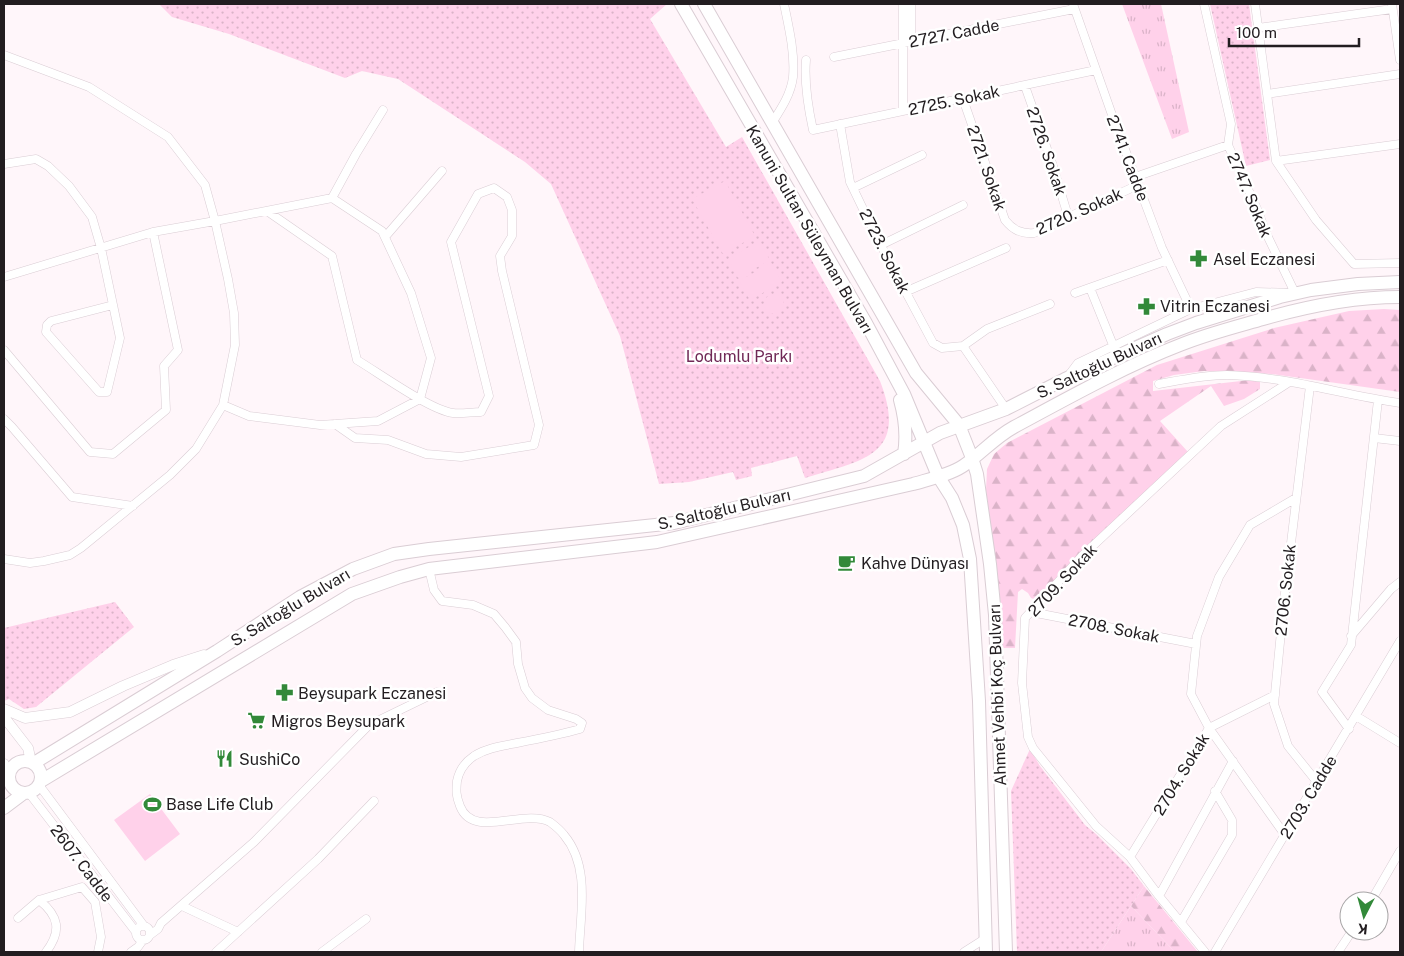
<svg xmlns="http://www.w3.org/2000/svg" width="1404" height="956" font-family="'Public Sans',sans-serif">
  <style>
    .grass { fill: url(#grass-tufts) }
    .forest { fill: url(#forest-firs) }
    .park { fill: url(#park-dots) }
    .pitch { fill: #ffd1ea }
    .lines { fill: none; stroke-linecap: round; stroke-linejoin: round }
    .minor-casing { stroke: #dacdd4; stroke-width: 9 }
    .tertiary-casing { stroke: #dacdd4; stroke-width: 11 }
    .primary-casing { stroke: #dacdd4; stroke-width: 14 }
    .minor { stroke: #fff; stroke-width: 8 }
    .tertiary { stroke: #fff; stroke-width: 10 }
    .primary { stroke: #fff; stroke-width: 12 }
    .labels { text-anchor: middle; stroke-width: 5; stroke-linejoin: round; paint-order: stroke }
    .street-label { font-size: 16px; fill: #221d20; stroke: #fff }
    .poi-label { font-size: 16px; fill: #221d20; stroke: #fff; text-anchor: start }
    .park-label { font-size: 16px; fill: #702856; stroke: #fff }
  </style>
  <defs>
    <pattern id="grass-tufts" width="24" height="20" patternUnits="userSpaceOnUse" patternTransform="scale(1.25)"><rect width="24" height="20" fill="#ffd1ea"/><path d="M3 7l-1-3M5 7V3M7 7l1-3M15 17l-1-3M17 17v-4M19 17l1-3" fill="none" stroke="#dab3c8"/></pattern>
    <pattern id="forest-firs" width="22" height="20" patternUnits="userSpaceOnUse" patternTransform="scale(1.25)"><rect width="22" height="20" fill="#ffd1ea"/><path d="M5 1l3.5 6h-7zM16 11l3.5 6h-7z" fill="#dab3c8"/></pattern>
    <pattern id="park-dots" width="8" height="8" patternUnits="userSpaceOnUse" patternTransform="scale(1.25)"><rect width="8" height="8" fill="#ffd1ea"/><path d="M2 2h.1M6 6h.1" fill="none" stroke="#dab3c8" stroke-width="1.8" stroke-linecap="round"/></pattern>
  </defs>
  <rect width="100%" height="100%" fill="#fff6fa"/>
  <!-- grass -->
  <path class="grass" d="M1122,4H1161L1189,132L1172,139Z
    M1131,906L1175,952H1101Z"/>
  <!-- forest -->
  <path class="forest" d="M1384,309L1400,310V392L1272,374L1204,371L1174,375L1153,381V391L1250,380L1260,382V389L1244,399L1224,406L1211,386L1160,421L1188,452L1109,526L1036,600L1031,598L1028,593L1022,589L1018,592L1015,648H999L1001,605L986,490L987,469L994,454L1007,443L1157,365L1274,328L1349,311Z
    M1144,886L1198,952H1175L1131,906Z"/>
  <!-- park -->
  <path class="park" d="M159,4H667L650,19L726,147L742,137L880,381C909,456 863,460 805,478L797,456L751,468L752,476L736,480L733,472L689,482L659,484L620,336L551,184L525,162L398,79L362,71L345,78L229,34L172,17Z
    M1210,4H1249L1270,160L1246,166Z
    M115,602L134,627L36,707L24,709L9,699L4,701V628Z
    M1030,749L1040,766L1085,825L1096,834L1131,869L1144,886L1101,952H1017L1011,791Z"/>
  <!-- pitch -->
  <path class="pitch" d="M725,181L755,236L723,254L692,199Z
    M759,241L770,260L738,278L728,259Z
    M771,263L782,282L750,300L739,281Z
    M764 304a10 10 0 1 1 20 0a10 10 0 1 1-20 0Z
    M150,794L180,834L145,861L114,820Z"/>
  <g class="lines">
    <defs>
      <path id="minor" d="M903,4V111
        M1073,4L1111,112L1162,248L1191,309
        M1255,4L1276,161L1316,220L1354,264L1400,263
        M1392,4L1400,60
        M1258,28L1392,9
        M911,41V4
        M4,55L89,87L168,137L205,185L215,221L332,198L382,231L411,293L431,358L420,399L378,421L320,425L249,416L223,405
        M834,57L1074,9
        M806,60C804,84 808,107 813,130L1096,70
        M1025,86L1052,163L1068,216
        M1267,94L1400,74
        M963,99L1005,220C1013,230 1021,234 1034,233L1138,185
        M772,123C781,109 791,94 793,77C795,53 789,28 784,4
        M840,124L850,182L878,240L933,343L942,348L963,346
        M1276,161L1400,144
        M4,164L36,159L48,166L69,186L92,217L101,248L120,338L107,392H99L46,332L47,325L51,321L113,305
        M1135,177L1228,145
        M853,188L922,155
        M332,198L356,154L383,110
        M267,211L332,256L357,360C379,373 430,410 453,413C462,414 472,412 481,412L489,396L451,242L478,194L494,188L507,197L512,210V236L500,256L502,271L539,425L534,445L461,457L426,454L388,440L355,438L335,424
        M385,237L442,171
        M881,245L963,205
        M4,277L153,232L215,221L228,279L234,313L235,345L223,405L196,449L170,475L81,548L70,555L44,561L30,563L4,559
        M1090,288L1113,345
        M905,292L1006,248
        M1075,293L1168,260
        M963,346L987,329L1050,304
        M963,346L1006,409
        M4,350L90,452L113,454L166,410L164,366L178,350L153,232
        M1069,375L1078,363L1191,309L1256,292L1295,293L1267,235L1257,209L1228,145L1231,124L1204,4
        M1159,384C1181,380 1204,375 1227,375C1284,376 1343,395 1400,403
        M1310,386L1284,601L1274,704L1288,746L1317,782
        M4,419L12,427L72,497L133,506
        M1374,438L1400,441
        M429,569L434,590L442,601L473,605L494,614L505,627L516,642L518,664L525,688L532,698L548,710L576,719L582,723L580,729C559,735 538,739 517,743C502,746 487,748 474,756C465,762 459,771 457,781C456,791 456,796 460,806C473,840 523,808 550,822C554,825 561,831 564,835C591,867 580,914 579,952
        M1031,612L1196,644
        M1351,636L1391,589L1400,582
        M1356,716L1400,743
        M1349,729L1322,692L1351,645L1378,400
        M39,785L144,926
        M29,793L136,932
        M1285,835L1209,728L1191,694L1197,636L1219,577L1250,525L1296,498
        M1130,857L1209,728L1275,695
        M1159,896L1233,761
        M39,900L82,887L95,902L101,937L98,952
        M1371,901L1400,851
        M182,906L238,932
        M18,918L39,900C59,916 62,931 46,952
        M1181,922L1232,835V820L1215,791
        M136 933a7 7 0 1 1 14 0a7 7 0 1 1-14 0Z
        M150,935L158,929L161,923L254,842L369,725L437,692
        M131,952L138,947L143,940
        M216,952L318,859L374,801
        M322,952L366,919
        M964,952L986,938
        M1205,952L1159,896L1130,857L1096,826L1033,748L1028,737L1022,683L1025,618L1082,556L1221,426L1288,383
        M1215,952L1400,641
        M1338,952L1352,931"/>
      <path id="tertiary" d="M4,709L25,718L70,712L123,686L173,665L204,655
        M4,717L28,748L31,762
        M4,764L9,775"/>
      <path id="primary" d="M681,4L866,323L904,394L938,476L952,498L963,525L970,559L979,701L986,952
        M704,4L916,373L959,425L972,458L977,474L990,564L995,615L1006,952
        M900,400C905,418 907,436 904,454
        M9 777a16 16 0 1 1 32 0a16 16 0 1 1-32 0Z
        M34,763L217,651L300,597L353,569L394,554L429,549L674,523L864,476L940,433L1006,409L1065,379L1167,334L1196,323L1280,297L1311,290L1358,284L1400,282
        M41,781L352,594L400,577L429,569L657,542L913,484C930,479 949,475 963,466C981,454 994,438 1014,427C1068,398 1123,367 1180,345C1207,334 1235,327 1263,319C1308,306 1353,297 1400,297
        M4,808L24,793"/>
    </defs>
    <!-- minor casing -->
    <use href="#minor" class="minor-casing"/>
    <!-- tertiary casing -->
    <use href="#tertiary" class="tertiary-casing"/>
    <!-- primary casing -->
    <use href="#primary" class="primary-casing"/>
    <!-- minor -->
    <use href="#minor" class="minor"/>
    <!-- tertiary -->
    <use href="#tertiary" class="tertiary"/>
    <!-- primary -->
    <use href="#primary" class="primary"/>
  </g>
  <!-- icons -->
  <defs>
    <symbol id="pharmacy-bare" viewBox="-9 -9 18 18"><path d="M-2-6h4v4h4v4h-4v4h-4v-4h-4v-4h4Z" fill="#328939" stroke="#fff" stroke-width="2.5" paint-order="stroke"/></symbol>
    <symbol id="cafe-bare" viewBox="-9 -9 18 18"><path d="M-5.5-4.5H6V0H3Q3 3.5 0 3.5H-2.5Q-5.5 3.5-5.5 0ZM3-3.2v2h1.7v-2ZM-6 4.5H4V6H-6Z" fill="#328939" stroke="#fff" stroke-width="2.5" paint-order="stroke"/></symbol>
    <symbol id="supermarket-bare" viewBox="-9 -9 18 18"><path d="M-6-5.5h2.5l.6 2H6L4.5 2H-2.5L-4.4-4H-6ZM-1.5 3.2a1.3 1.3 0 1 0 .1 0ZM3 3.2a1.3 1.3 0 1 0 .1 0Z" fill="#328939" stroke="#fff" stroke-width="2.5" paint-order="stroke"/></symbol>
    <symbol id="restaurant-bare" viewBox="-9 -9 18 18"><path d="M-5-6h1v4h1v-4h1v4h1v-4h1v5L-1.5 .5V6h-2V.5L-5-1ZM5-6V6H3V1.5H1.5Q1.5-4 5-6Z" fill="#328939" stroke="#fff" stroke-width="2.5" paint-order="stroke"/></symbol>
    <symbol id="stadium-bare" viewBox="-9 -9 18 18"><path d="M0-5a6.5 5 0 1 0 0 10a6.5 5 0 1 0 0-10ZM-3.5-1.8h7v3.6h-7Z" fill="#328939" stroke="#fff" stroke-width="2.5" paint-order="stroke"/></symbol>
  </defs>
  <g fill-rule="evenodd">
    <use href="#pharmacy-bare" x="1186" y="246" width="25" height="25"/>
    <use href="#pharmacy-bare" x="1134" y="294" width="25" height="25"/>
    <use href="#cafe-bare" x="834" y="550" width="25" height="25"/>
    <use href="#pharmacy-bare" x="272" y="680" width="25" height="25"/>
    <use href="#supermarket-bare" x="244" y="708" width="25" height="25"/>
    <use href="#restaurant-bare" x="212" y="746" width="25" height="25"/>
    <use href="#stadium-bare" x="140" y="792" width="25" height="25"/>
  </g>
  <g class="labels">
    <!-- street labels -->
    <g class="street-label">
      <text transform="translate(954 33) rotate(-11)" y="6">2727. Cadde</text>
      <text transform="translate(954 100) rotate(-12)" y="6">2725. Sokak</text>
      <text transform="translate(1047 151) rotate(71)" y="6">2726. Sokak</text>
      <text transform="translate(1128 158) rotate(69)" y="6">2741. Cadde</text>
      <text transform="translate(987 168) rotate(71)" y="6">2721. Sokak</text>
      <text transform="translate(1250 195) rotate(67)" y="6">2747. Sokak</text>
      <text transform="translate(1079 211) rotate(-24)" y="6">2720. Sokak</text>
      <text transform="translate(810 229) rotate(60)" y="6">Kanuni Sultan Süleyman Bulvarı</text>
      <text transform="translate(885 251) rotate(63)" y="6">2723. Sokak</text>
      <text transform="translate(1099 365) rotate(-25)" y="6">S. Saltoğlu Bulvarı</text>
      <text transform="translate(724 509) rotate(-13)" y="6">S. Saltoğlu Bulvarı</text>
      <text transform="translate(1062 580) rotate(-47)" y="6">2709. Sokak</text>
      <text transform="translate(1285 590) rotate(-84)" y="6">2706. Sokak</text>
      <text transform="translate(290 607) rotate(-31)" y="6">S. Saltoğlu Bulvarı</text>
      <text transform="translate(1114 628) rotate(11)" y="6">2708. Sokak</text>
      <text transform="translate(997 695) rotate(-92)" y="6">Ahmet Vehbi Koç Bulvarı</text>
      <text transform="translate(1181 774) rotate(-59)" y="6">2704. Sokak</text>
      <text transform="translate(1308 797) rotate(-59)" y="6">2703. Cadde</text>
      <text transform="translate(82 863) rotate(53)" y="6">2607. Cadde</text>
    </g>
    <!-- poi labels -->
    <g class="poi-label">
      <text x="1213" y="265">Asel Eczanesi</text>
      <text x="1160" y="312">Vitrin Eczanesi</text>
      <text x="861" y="569">Kahve Dünyası</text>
      <text x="298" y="699">Beysupark Eczanesi</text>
      <text x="271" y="727">Migros Beysupark</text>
      <text x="239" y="765">SushiCo</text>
      <text x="166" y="810">Base Life Club</text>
    </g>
    <!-- park labels -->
    <g class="park-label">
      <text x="739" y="362">Lodumlu Parkı</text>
    </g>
  </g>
  <!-- border -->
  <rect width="1404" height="956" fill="none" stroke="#221d20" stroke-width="10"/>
  <!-- north arrow -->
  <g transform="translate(1364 916) rotate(186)"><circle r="24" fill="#ffffff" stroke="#a7a5a6"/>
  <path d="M0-4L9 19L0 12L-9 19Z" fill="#328939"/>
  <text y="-8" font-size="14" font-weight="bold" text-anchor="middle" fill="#221d20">K</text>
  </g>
  <!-- scale -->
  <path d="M1229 38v8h130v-8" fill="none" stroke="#221d20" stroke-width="2.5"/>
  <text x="1236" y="38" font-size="15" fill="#221d20" stroke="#ffffff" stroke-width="4" paint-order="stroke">100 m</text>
</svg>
